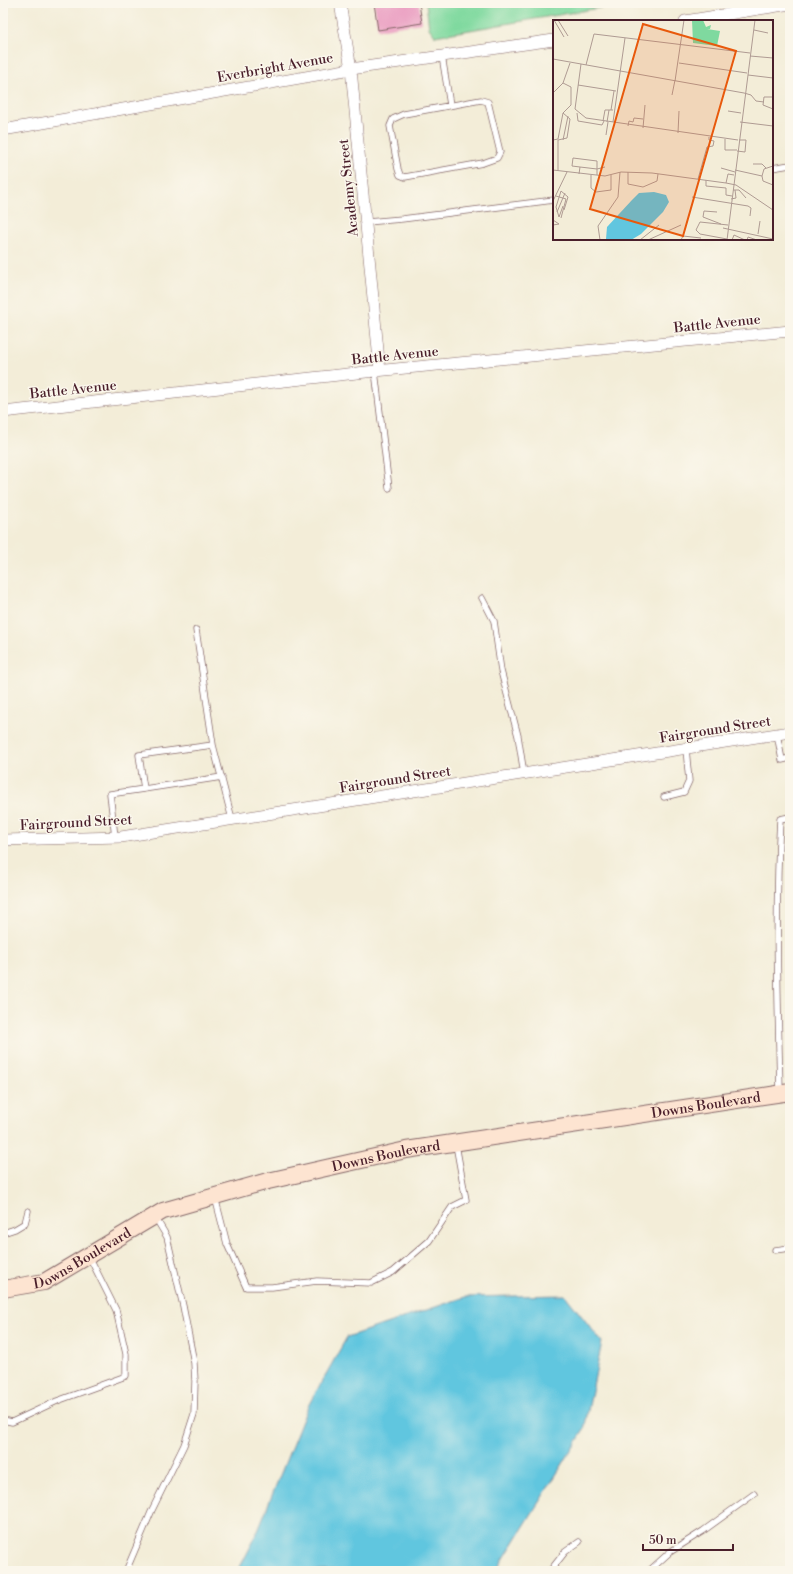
<svg xmlns="http://www.w3.org/2000/svg" width="793" height="1574" font-family="'Libre Bodoni',serif">
  <style>
    .green { fill: #7fd99f; stroke: #647c65 }
    .water { fill: #61c6df; stroke: #567285 }
    .building { fill: #ea9dc1 }
    .lines { fill: none; stroke-linecap: round; stroke-linejoin: round }
    .lane-casing { stroke: #856768; stroke-width: 7 }
    .street-casing { stroke: #856768; stroke-width: 12 }
    .secondary-casing { stroke: #856768; stroke-width: 18 }
    .lane { stroke: #fff; stroke-width: 5.5 }
    .street { stroke: #fff; stroke-width: 11 }
    .secondary { stroke: #fde4d1; stroke-width: 16 }
    .labels { text-anchor: middle; stroke-width: 3; stroke-linejoin: round; paint-order: stroke }
    .street-label { font-size: 14px; fill: #4a1f2b; stroke: #fbf7ec }
    .inset-road { fill: none; stroke: #af9b93; stroke-width: 1 }
    .view { fill: #e8590c; fill-opacity: 0.15; stroke: #e8590c; stroke-width: 2 }
    .inset-edge { fill: none; stroke: #4a1f2b; stroke-width: 2 }
  </style>
  <rect width="100%" height="100%" fill="#fbf7ec"/>
  <filter id="ink" filterUnits="userSpaceOnUse"><feTurbulence type="fractalNoise" baseFrequency=".025" numOctaves="2"/><feDisplacementMap in="SourceGraphic" scale="8" xChannelSelector="R" yChannelSelector="G"/><feConvolveMatrix kernelMatrix="1 2 1 2 8 2 1 2 1" color-interpolation-filters="sRGB"/></filter>
  <filter id="wash" filterUnits="userSpaceOnUse"><feTurbulence type="fractalNoise" baseFrequency=".012" numOctaves="4" result="noise"/><feDisplacementMap in="SourceGraphic" scale="16" xChannelSelector="R" yChannelSelector="G"/><feGaussianBlur stdDeviation="0.9" result="paint"/><feColorMatrix in="noise" values="0 0 0 0 0 0 0 0 0 0 0 0 0 0 0 0 0 1.4 0 .05"/><feComposite in="paint" operator="in"/></filter>
  <g filter="url(#wash)">
    <rect width="100%" height="100%" fill="#f3edd8"/>
    <!-- green -->
    <path class="green" d="M426,3H628L435,36L429,28Z"/>
    <!-- water -->
    <path class="water" d="M565,1295L602,1342L584,1430L496,1571H238L254,1540L308,1406L347,1337L465,1297Z"/>
    <g id="blocks">
      <!-- building -->
      <path class="building" d="M374,3H419L422,23L378,30Z"/>
    </g>
  </g>
  <g filter="url(#ink)">
    <use href="#blocks" fill-opacity="0" stroke="#856768" stroke-width="1"/>
    <g class="lines">
      <defs>
        <path id="lane" d="M442,56L450,105
          M481,100L488,102L500,152L497,158L483,163L405,177L400,175L398,169L390,126L393,119L404,114Z
          M772,168L790,165
          M367,222L402,219L554,200
          M375,371L389,488
          M482,598L494,621L501,671L518,736L524,774
          M196,630L213,745L232,819
          M777,734L782,760L790,758
          M144,789L222,777
          M664,797L684,792L689,781L686,749
          M115,837L110,794L144,789L139,755L213,745
          M780,1092C778,1001 775,910 780,819L790,817
          M215,1197L227,1244L246,1287H272L317,1281L371,1283L393,1272L429,1241L452,1207L466,1200L456,1145
          M3,1233L15,1229L25,1223L28,1211
          M775,1250L790,1248
          M3,1420L12,1422L57,1401L126,1376V1354L116,1310L89,1256
          M126,1571L152,1510L184,1445L194,1414L195,1381L194,1363L183,1306L167,1237L155,1217
          M550,1571L565,1552L579,1542
          M649,1571L670,1552L703,1531L754,1494"/>
        <path id="street" d="M340,3L351,69L380,371
          M685,21L790,4
          M3,130L351,69L554,40
          M3,412L375,371L790,331
          M3,840L121,837L790,732"/>
        <g id="secondary">
          <path id="s1" d="M3,1289L44,1282L163,1211L268,1181L406,1150L790,1092"/>
        </g>
      </defs>
      <!-- lane casing -->
      <use href="#lane" class="lane-casing"/>
      <!-- street casing -->
      <use href="#street" class="street-casing"/>
      <!-- secondary casing -->
      <use href="#secondary" class="secondary-casing"/>
      <!-- lane -->
      <use href="#lane" class="lane"/>
      <!-- street -->
      <use href="#street" class="street"/>
      <!-- secondary -->
      <use href="#secondary" class="secondary"/>
    </g>
  </g>
  <g class="labels">
    <!-- street labels -->
    <g class="street-label">
      <text transform="translate(275 67) rotate(-10)" y="5">Everbright Avenue</text>
      <text transform="translate(348 188) rotate(-96)" y="5">Academy Street</text>
      <text transform="translate(717 323) rotate(-6)" y="5">Battle Avenue</text>
      <text transform="translate(395 355) rotate(-6)" y="5">Battle Avenue</text>
      <text transform="translate(73 389) rotate(-6)" y="5">Battle Avenue</text>
      <text transform="translate(715 729) rotate(-9)" y="5">Fairground Street</text>
      <text transform="translate(395 779) rotate(-9)" y="5">Fairground Street</text>
      <text transform="translate(76 822) rotate(-3)" y="5">Fairground Street</text>
      <text dy="5" stroke="none"><textPath href="#s1" startOffset="734">Downs Boulevard</textPath></text>
      <text dy="5" stroke="none"><textPath href="#s1" startOffset="410">Downs Boulevard</textPath></text>
      <text dy="5" stroke="none"><textPath href="#s1" startOffset="86">Downs Boulevard</textPath></text>
    </g>
  </g>
  <!-- overview -->
  <g transform="translate(553 20)">
    <rect width="220" height="220" fill="#f3edd8"/>
    <path d="M139,0H150L153,7L158,5L157,9H154L167,11L164,26L140,23Z" fill="#7fd99f"/>
    <path d="M101,172L113,175L116,182L110,192L88,214L78,220L53,219L54,207L79,180L86,173Z" fill="#61c6df"/>
    <path class="inset-road" d="M1,0L11,17M5,0L15,16M201,10L215,13M197,36L220,38M0,39L191,73L198,75L203,81L211,82M126,43L194,53M28,44L22,89L33,98L185,120M33,45L41,14L197,33M195,55L220,58M122,61L131,0M25,65L63,71M0,73L10,63L17,43M119,75L122,60M220,77H211L210,85L220,89M58,90L61,71M175,91L188,93M24,93L25,101L49,105L51,101M50,101L52,90H60M54,102L56,90M60,102L72,18M187,102L220,106M75,106L76,101L80,102L81,98L90,99M90,108L92,85M125,113L126,91M53,115L55,102M172,119V130H184M0,120L5,119L10,93L18,85V67L10,63M5,120L14,118L17,99L10,93M10,120L15,96M184,131L192,132L193,120H186M200,144H209L213,148M27,147L19,146L20,138L44,141V149L52,147M168,148L182,152M0,150L52,156L68,152L99,153L173,163L183,165L220,190M182,150L209,156M5,151V120M75,152V164L90,167L104,161L105,154M26,154L27,147L44,149V155M38,155V168L43,172L58,170V155M209,156L211,149L220,146M209,156L210,161L220,165M145,159L154,127L160,126L161,121L156,120V117M153,160V166L173,168V175L179,176M173,163L175,154L181,155M180,170H186L193,178M3,176L13,179L8,198M139,177L195,186L198,188L197,196M178,179L183,178L182,170M0,181L14,152M10,186L6,197L3,187L8,171L15,177L11,190M4,192L12,173M164,192L151,191L150,197L168,204M0,200L6,204L0,205M170,208L220,219M205,214L207,201M174,219L147,214L143,210L147,202L175,205M47,220L45,206L65,177L67,152M87,220L106,205M95,220L128,205M128,220L130,216L148,218M174,220L202,0M179,220L181,215L192,220M194,220L195,217L204,220"/>
    <path class="view" d="M90,4L183,31L130,216L37,189Z"/>
    <rect width="220" height="220" class="inset-edge"/>
  </g>
  <!-- margin -->
  <rect width="793" height="1574" fill="none" stroke="#fbf7ec" stroke-width="16"/>
  <!-- scale -->
  <path d="M643 1544v6h90v-6" fill="none" stroke="#4a1f2b" stroke-width="2"/>
  <text x="649" y="1544" font-size="12" fill="#4a1f2b" stroke="#fbf7ec" stroke-width="3" paint-order="stroke">50 m</text>
</svg>
